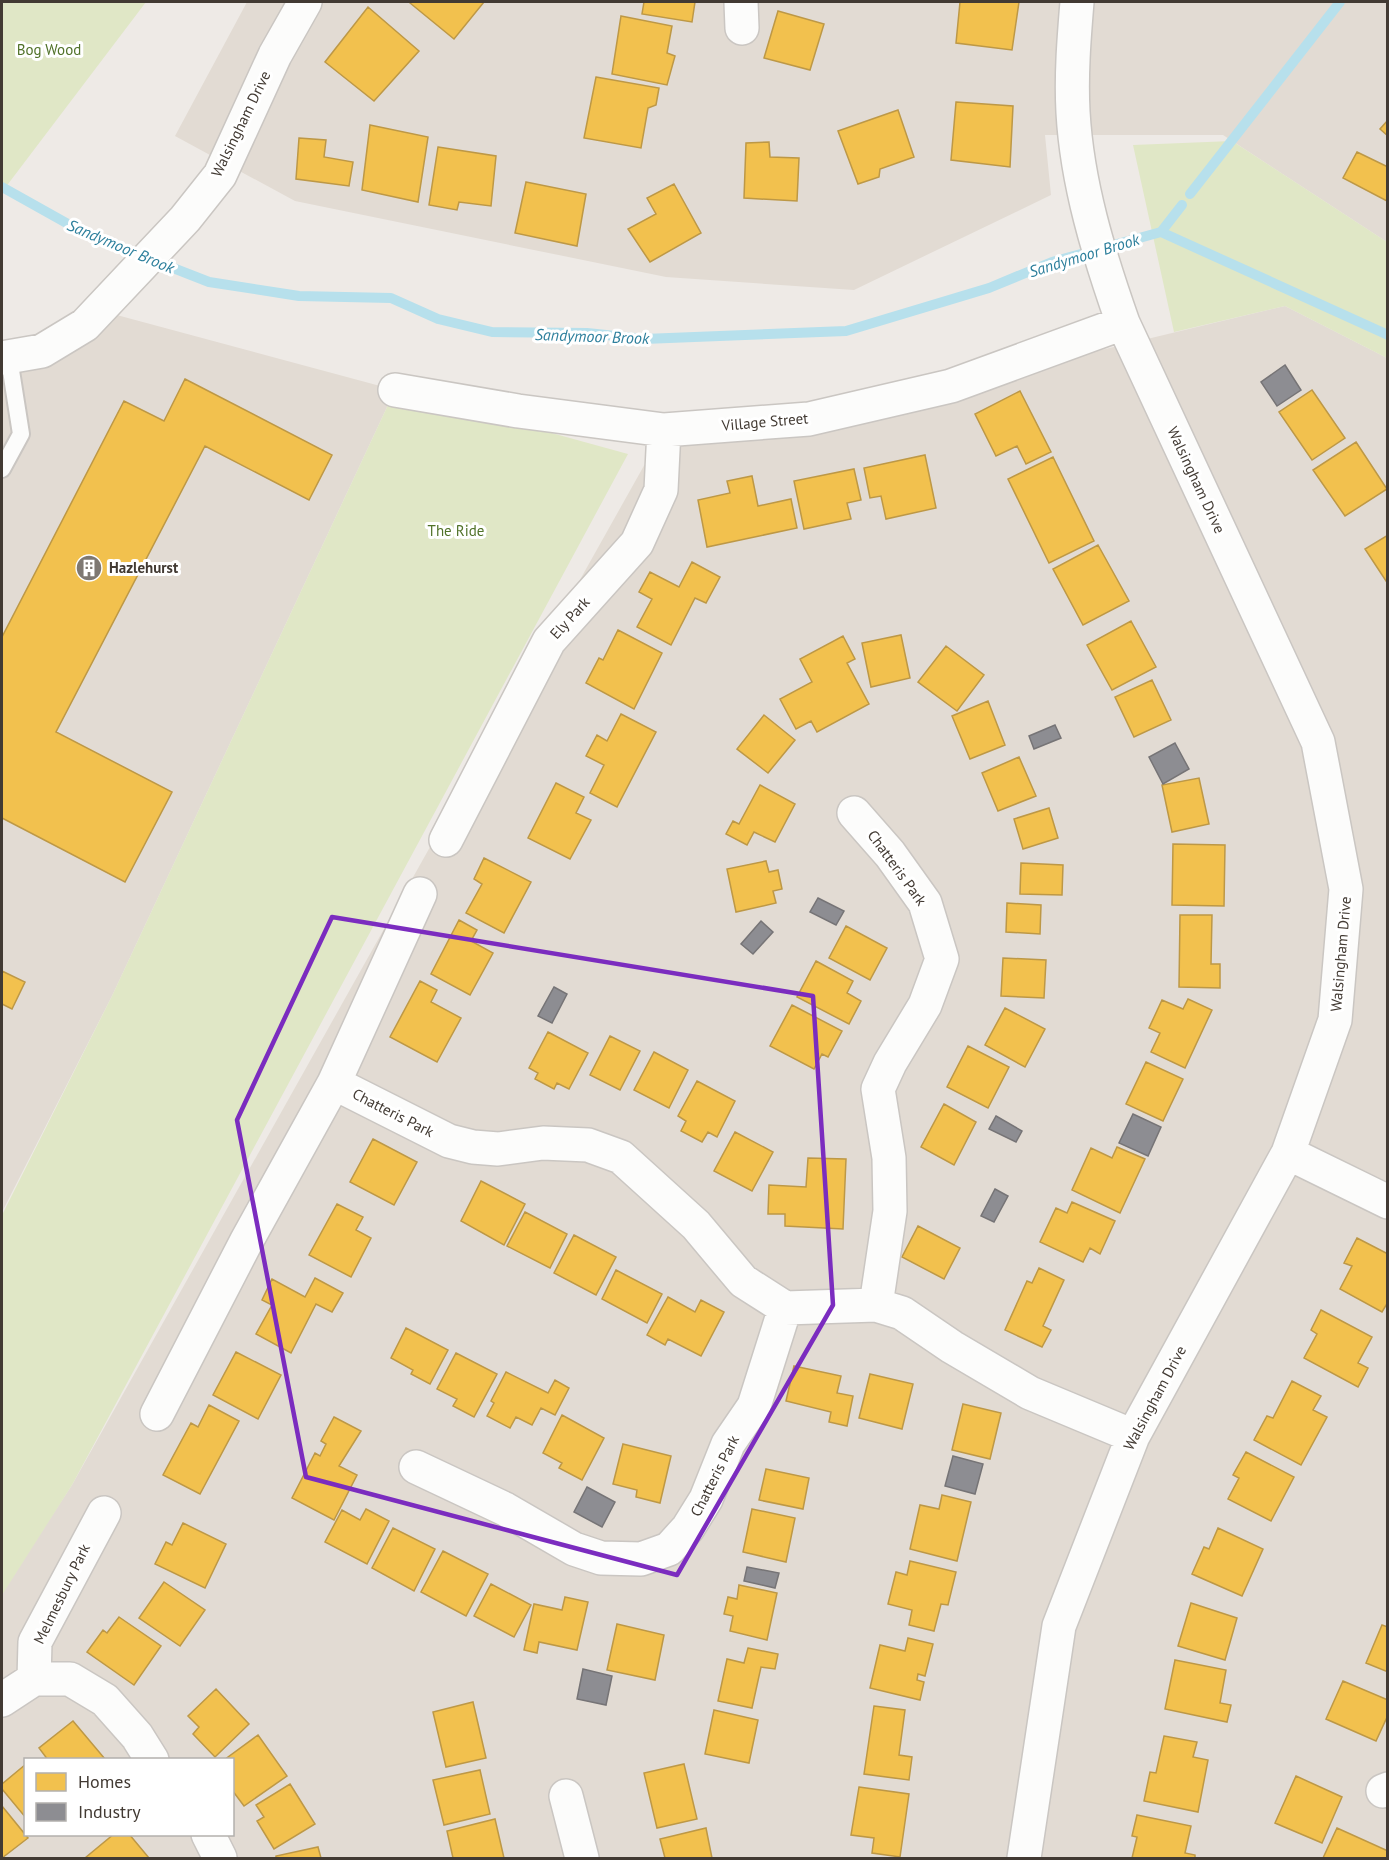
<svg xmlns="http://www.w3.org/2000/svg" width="1389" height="1860" font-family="'PT Sans',sans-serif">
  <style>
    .residential { fill: #e2dbd3; fill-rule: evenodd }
    .green { fill: #e0e7c6 }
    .homes { fill: #f2c14e; stroke: #bd9846; stroke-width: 1.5 }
    .industry { fill: #8d8d92; stroke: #767476; stroke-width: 1.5 }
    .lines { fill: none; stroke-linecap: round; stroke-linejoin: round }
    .stream { stroke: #b7e0ec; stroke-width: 10 }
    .lane-casing { stroke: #cac6c2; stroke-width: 20 }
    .street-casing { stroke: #cac6c2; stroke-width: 36 }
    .lane { stroke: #fcfcfb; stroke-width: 16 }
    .street { stroke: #fcfcfb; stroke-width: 33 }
    .marked { fill: none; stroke: #7b2cbf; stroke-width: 4.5; stroke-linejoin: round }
    .labels { text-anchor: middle; stroke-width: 6; stroke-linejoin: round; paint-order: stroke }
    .park-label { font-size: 15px; fill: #517229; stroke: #fff }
    .street-label { font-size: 15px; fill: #423a33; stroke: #fff }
    .poi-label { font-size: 15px; font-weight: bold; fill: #423a33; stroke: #fff; text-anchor: start }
    .water-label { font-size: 16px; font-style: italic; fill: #2d7f9c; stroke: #fff }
  </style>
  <rect width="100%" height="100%" fill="#eeeae6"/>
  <!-- residential -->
  <path class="residential" d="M247,2H1387V242L1223,135H1045L1051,195L854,290L666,277L295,201L175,136Z
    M1285,306L1387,358V1858H2V1592L72,1485L664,430L951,386ZM26,1760H232V1834H26Z
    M113,314L395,390L112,996L2,1212V366Z"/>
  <!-- green -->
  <path class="green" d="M2,2H146L2,192Z
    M1232,141L1387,242V358L1285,306L1174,332L1133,145Z
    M395,390L628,454L72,1485L2,1595V1215L112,996Z"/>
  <!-- homes -->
  <path class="homes" d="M412,2H484L454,39L410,3Z
    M644,2H695L692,22L642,14Z
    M960,2H1019L1012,50L956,43Z
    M368,7L419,51L374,101L325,62Z
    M778,11L824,24L810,70L764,58Z
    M621,16L672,26L667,53L675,56L667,85L612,74Z
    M596,77L659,88L656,105L648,108L641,148L584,138Z
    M956,102L1013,106L1010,167L951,160Z
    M898,110L914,157L880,169L879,177L858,184L838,131Z
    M1388,120V136L1380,129Z
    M370,125L428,137L418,202L362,190Z
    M299,138L326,140L324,157L353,162L349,186L296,179Z
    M769,142L770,157L799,158L797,201L744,198L746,143Z
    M438,147L496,156L491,206L459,202L457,210L429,205Z
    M1357,152L1388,167L1387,201L1343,178Z
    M526,182L586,194L577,246L515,233Z
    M674,184L701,233L650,262L628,229L656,214L647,198Z
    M185,379L332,455L309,500L205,446L56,732L172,792L125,882L2,818V637L124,401L164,421Z
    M1312,390L1345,438L1312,460L1279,412Z
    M1020,391L1051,452L1026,464L1017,446L996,456L975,414Z
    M1356,442L1387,489L1345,516L1313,470Z
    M925,455L936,508L886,519L881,496L870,498L864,468Z
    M1053,457L1094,541L1049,563L1008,479Z
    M854,469L861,500L847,503L851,519L804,529L794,481Z
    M752,476L758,506L791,499L797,528L707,547L698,500L730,493L727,481Z
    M1388,535V584L1365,549Z
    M1098,545L1129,601L1083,625L1053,569Z
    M692,562L720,577L706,603L695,598L671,645L637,627L652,599L639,592L650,572L679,587Z
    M1131,621L1156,667L1112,690L1087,645Z
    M618,630L662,653L634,709L586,683L599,658L603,660Z
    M901,635L910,678L871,687L862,643Z
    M843,636L855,659L847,663L869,704L817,732L811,721L796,729L780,699L812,682L800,659Z
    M946,646L984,675L957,711L918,682Z
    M1152,680L1171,720L1134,737L1115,697Z
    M988,701L1005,745L970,759L952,716Z
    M621,714L656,732L617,807L590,793L604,765L586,756L597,735L607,741Z
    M764,715L795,740L768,773L737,749Z
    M1019,757L1036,796L998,811L982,773Z
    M1199,778L1209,824L1172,832L1162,785Z
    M556,783L584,797L576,813L591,820L570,859L528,838Z
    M760,785L795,804L775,842L754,832L747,845L726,834L733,821L739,824Z
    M1049,808L1058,838L1023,849L1014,819Z
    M1173,844L1225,845L1224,906L1172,905Z
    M484,858L531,882L504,933L466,913L482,884L474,879Z
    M766,861L769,872L778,870L782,889L773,891L776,903L736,912L727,869Z
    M1021,863L1063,865L1062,895L1020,894Z
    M1007,903L1041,905L1040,934L1006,932Z
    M1180,915H1212L1211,964H1220V988L1179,987Z
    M459,920L477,930L471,941L493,953L470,995L431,974Z
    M846,926L887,948L870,980L829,958Z
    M1003,958L1046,960L1044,998L1001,996Z
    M816,961L853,981L847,993L861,1001L849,1024L797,997Z
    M2,971L25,982L12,1009L2,1004Z
    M420,981L437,990L431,1002L461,1018L437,1062L390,1037Z
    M1188,999L1212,1010L1185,1068L1151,1052L1160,1033L1149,1028L1162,1000L1183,1009Z
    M792,1005L842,1031L828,1057L822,1054L814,1069L770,1046Z
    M1005,1008L1045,1029L1025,1067L985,1045Z
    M548,1032L588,1053L569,1089L557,1083L554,1089L535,1079L538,1073L529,1068Z
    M610,1036L640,1051L620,1090L590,1075Z
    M968,1046L1009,1067L988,1108L947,1087Z
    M654,1052L688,1070L669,1108L634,1090Z
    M1146,1062L1183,1079L1163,1121L1126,1104Z
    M697,1081L735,1101L717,1137L708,1132L702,1142L681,1131L686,1121L678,1116Z
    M944,1104L976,1122L954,1165L921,1147Z
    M735,1132L773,1152L752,1191L714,1171Z
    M373,1139L417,1162L394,1205L350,1182Z
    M1117,1147L1145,1159L1120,1213L1072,1190L1091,1148L1112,1158Z
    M808,1158L846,1159L843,1229L785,1226V1214H768L769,1185L806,1187Z
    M481,1181L525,1204L504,1245L461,1221Z
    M1072,1202L1115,1221L1100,1254L1090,1248L1083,1262L1040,1242L1056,1208L1067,1213Z
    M337,1204L363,1217L356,1230L371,1238L351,1277L309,1255Z
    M525,1212L567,1234L550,1268L507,1246Z
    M918,1226L960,1248L944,1279L902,1257Z
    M574,1235L616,1257L596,1295L554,1273Z
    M1357,1238L1388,1254V1302L1382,1312L1340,1289L1352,1266L1344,1263Z
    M1039,1268L1064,1280L1043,1326L1051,1330L1042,1347L1005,1330L1027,1281L1032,1283Z
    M616,1270L662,1294L647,1323L602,1299Z
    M315,1278L343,1293L332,1312L316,1304L291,1353L256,1334L272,1305L262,1300L272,1279L305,1297Z
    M668,1297L695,1312L701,1300L724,1312L701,1356L668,1339L665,1345L647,1335Z
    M1321,1310L1372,1337L1358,1363L1368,1368L1358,1387L1304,1358L1317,1334L1311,1330Z
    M406,1328L448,1350L430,1384L411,1374L413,1370L391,1358Z
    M236,1352L281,1375L258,1419L213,1395Z
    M456,1353L497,1374L474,1417L453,1406L457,1399L437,1389Z
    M794,1366L841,1376L837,1393L853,1396L847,1426L829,1422L831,1412L786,1401Z
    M506,1372L548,1393L555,1380L569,1388L555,1415L541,1408L532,1425L516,1417L510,1428L487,1416L494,1403L491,1401Z
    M870,1374L913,1384L902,1429L859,1418Z
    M1292,1381L1321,1396L1313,1410L1327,1417L1301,1465L1254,1440L1267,1416L1273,1418Z
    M963,1404L1001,1413L990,1459L952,1450Z
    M209,1405L239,1421L200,1494L163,1475L191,1423L198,1427Z
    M562,1415L604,1438L582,1480L559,1468L562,1463L543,1453Z
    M334,1417L361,1431L339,1466L357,1475L334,1520L292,1498L315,1453L320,1456L326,1444L321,1441Z
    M623,1444L671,1456L660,1503L636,1497L637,1490L613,1484Z
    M1246,1452L1294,1477L1271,1521L1228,1499L1239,1478L1233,1475Z
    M766,1469L809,1478L803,1509L759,1500Z
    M942,1495L971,1502L957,1561L910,1549L920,1505L939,1509Z
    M366,1509L389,1521L367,1564L325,1542L342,1510L360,1520Z
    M752,1509L795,1518L786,1562L743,1552Z
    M183,1523L226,1544L205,1588L155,1564L166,1542L172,1545Z
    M393,1528L435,1549L414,1591L372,1568Z
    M1218,1528L1263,1549L1242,1596L1192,1574L1204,1547L1209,1549Z
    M443,1551L488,1574L466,1616L421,1592Z
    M910,1561L956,1572L948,1605L941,1604L934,1631L909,1625L912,1610L888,1604L896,1572L907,1575Z
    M164,1582L205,1610L180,1646L139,1618Z
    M491,1584L531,1605L514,1637L474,1616Z
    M739,1585L777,1593L767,1640L730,1631L733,1616L724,1614L728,1597L737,1599Z
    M565,1597L588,1602L577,1650L539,1642L537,1653L524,1650L534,1604L562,1610Z
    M1191,1603L1237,1618L1225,1660L1178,1646Z
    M119,1617L161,1646L134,1685L87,1652L103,1630L107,1633Z
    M617,1624L664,1635L655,1680L607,1670Z
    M1382,1625L1388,1627V1672L1366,1663Z
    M908,1638L933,1644L925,1676L918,1674L917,1680L924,1682L920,1700L870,1688L880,1645L905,1651Z
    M748,1648L778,1654L775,1669L761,1667L752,1708L718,1701L727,1659L744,1663Z
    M1175,1660L1226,1670L1220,1703L1231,1705L1227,1722L1165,1709Z
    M1343,1681L1388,1700V1715L1376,1741L1326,1719Z
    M216,1689L249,1724L215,1757L193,1734L199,1727L188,1716Z
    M473,1702L486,1758L446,1767L433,1712Z
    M874,1706L905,1710L899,1755L912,1757L909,1780L864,1774Z
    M714,1710L758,1720L749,1763L705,1754Z
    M73,1721L105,1759L48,1760L39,1748Z
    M258,1735L287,1776L244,1806L232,1790V1760H224Z
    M1164,1736L1197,1742L1193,1757L1208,1760L1198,1812L1144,1801L1150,1772L1156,1773Z
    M26,1764V1818L2,1789V1784Z
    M684,1764L697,1819L657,1828L644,1773Z
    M480,1770L490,1814L444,1825L433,1780Z
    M1296,1776L1342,1797L1322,1843L1275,1823Z
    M290,1784L315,1824L274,1849L257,1821L264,1817L256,1805Z
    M859,1787L909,1794L900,1857L872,1853L874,1838L851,1835Z
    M2,1806L28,1838L2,1858Z
    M1137,1815L1191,1826L1185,1853L1195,1855V1858H1132L1137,1837L1132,1836Z
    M495,1819L504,1858H453L447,1831Z
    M706,1828L712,1858H665L660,1839Z
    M1337,1828L1388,1851V1858H1323Z
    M114,1834H129L149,1858H85Z
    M318,1847L321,1858H276V1856Z"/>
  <!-- industry -->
  <path class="industry" d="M1285,365L1301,390L1277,406L1261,382Z
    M1055,725L1061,738L1034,749L1029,736Z
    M1175,743L1189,769L1163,784L1149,757Z
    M818,898L844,911L836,925L810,912Z
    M761,921L773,932L753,954L741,944Z
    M554,987L567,994L552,1023L538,1016Z
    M1133,1114L1161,1127L1148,1156L1119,1143Z
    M996,1116L1022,1131L1016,1142L989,1129Z
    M995,1189L1008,1196L994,1222L981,1216Z
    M953,1456L983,1464L975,1494L945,1486Z
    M587,1487L615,1502L602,1527L574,1512Z
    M747,1567L779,1573L775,1588L744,1581Z
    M583,1669L612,1676L606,1705L577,1699Z"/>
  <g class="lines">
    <!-- stream -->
    <path class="stream" d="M2,187L86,234L209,282L299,296L391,298L438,319L492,332L587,333L644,339L846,331L989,288L1052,262L1161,232L1182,205
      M1190,194L1340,2
      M1161,232L1388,335"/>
    <defs>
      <path id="lane" d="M2,469L21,434L9,358"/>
      <path id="street" d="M741,2L742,28
        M2,358L42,351L85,325L185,219L220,175L275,55L305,2
        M395,390L518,411L664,430L809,419L951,386L1123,323
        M854,813L890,854L925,903L942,959L925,1005L890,1063L878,1089L889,1158L890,1211L876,1305
        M446,840L549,641L637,543L661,490L664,430
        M334,1083L449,1141L473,1147L498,1149L543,1143L588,1145L621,1157L696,1225L743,1281L785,1308L876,1305L902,1313L952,1347L1030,1393L1133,1436
        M1288,1153L1388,1202
        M157,1414L246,1242L334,1083L420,894
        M416,1467L505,1509L574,1549L601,1558L641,1559L669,1549L688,1528L706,1499L728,1444L754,1406L785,1308
        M34,1679L35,1642L104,1513
        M2,1700L34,1679H70L105,1700L137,1736L152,1760
        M1383,1791L1388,1789
        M566,1796L582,1858
        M208,1834L220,1858
        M1024,1858L1059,1626L1133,1436L1288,1153L1335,1020L1346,889L1318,742L1123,323C1099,255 1077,184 1073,112C1071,75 1074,38 1077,2"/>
    </defs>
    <!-- lane casing -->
    <use href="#lane" class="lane-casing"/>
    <!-- street casing -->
    <use href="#street" class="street-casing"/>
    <!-- lane -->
    <use href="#lane" class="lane"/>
    <!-- street -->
    <use href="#street" class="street"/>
  </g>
  <!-- marked area -->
  <path class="marked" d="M332,917L813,996L833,1305L677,1575L306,1477L237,1120Z"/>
  <!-- icons -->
  <defs>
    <symbol id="building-disc" viewBox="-11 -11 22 22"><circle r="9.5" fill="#7e7872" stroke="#fff"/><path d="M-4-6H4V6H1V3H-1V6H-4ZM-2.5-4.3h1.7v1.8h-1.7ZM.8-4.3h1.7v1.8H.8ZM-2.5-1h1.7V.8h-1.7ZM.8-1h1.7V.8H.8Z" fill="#fff"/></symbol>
  </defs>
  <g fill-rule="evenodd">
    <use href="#building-disc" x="74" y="553" width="30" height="30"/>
  </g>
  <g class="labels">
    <!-- park labels -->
    <g class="park-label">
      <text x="49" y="55">Bog Wood</text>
      <text x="456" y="536">The Ride</text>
    </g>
    <!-- street labels -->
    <g class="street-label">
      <text transform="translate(241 124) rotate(-64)" y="5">Walsingham Drive</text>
      <text transform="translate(765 422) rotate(-5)" y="5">Village Street</text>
      <text transform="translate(1196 480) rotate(65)" y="5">Walsingham Drive</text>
      <text transform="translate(570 618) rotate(-48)" y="5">Ely Park</text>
      <text transform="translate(897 868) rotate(54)" y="5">Chatteris Park</text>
      <text transform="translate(1341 954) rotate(-85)" y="5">Walsingham Drive</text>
      <text transform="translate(393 1113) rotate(27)" y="5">Chatteris Park</text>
      <text transform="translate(1155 1398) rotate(-62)" y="5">Walsingham Drive</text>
      <text transform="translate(715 1476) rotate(-63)" y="5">Chatteris Park</text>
      <text transform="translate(62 1594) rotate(-64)" y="5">Melmesbury Park</text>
    </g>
    <!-- poi labels -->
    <g class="poi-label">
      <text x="109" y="573">Hazlehurst</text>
    </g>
    <!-- water labels -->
    <g class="water-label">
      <text transform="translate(121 246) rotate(23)" y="6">Sandymoor Brook</text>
      <text transform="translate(1084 255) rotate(-17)" y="6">Sandymoor Brook</text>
      <text transform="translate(592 336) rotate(2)" y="6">Sandymoor Brook</text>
    </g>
  </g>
  <!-- border -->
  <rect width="1389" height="1860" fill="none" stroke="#423a33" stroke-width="6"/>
  <!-- legend -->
  <rect x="24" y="1758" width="210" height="78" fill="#ffffff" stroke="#b3b0ad" stroke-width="1.5"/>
  <rect x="36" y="1773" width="30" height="18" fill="#f2c14e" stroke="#b3b0ad" stroke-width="1.5"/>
  <text x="78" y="1788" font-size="18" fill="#423a33">Homes</text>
  <rect x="36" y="1803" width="30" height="18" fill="#8d8d92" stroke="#b3b0ad" stroke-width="1.5"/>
  <text x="78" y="1818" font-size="18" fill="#423a33">Industry</text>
</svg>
